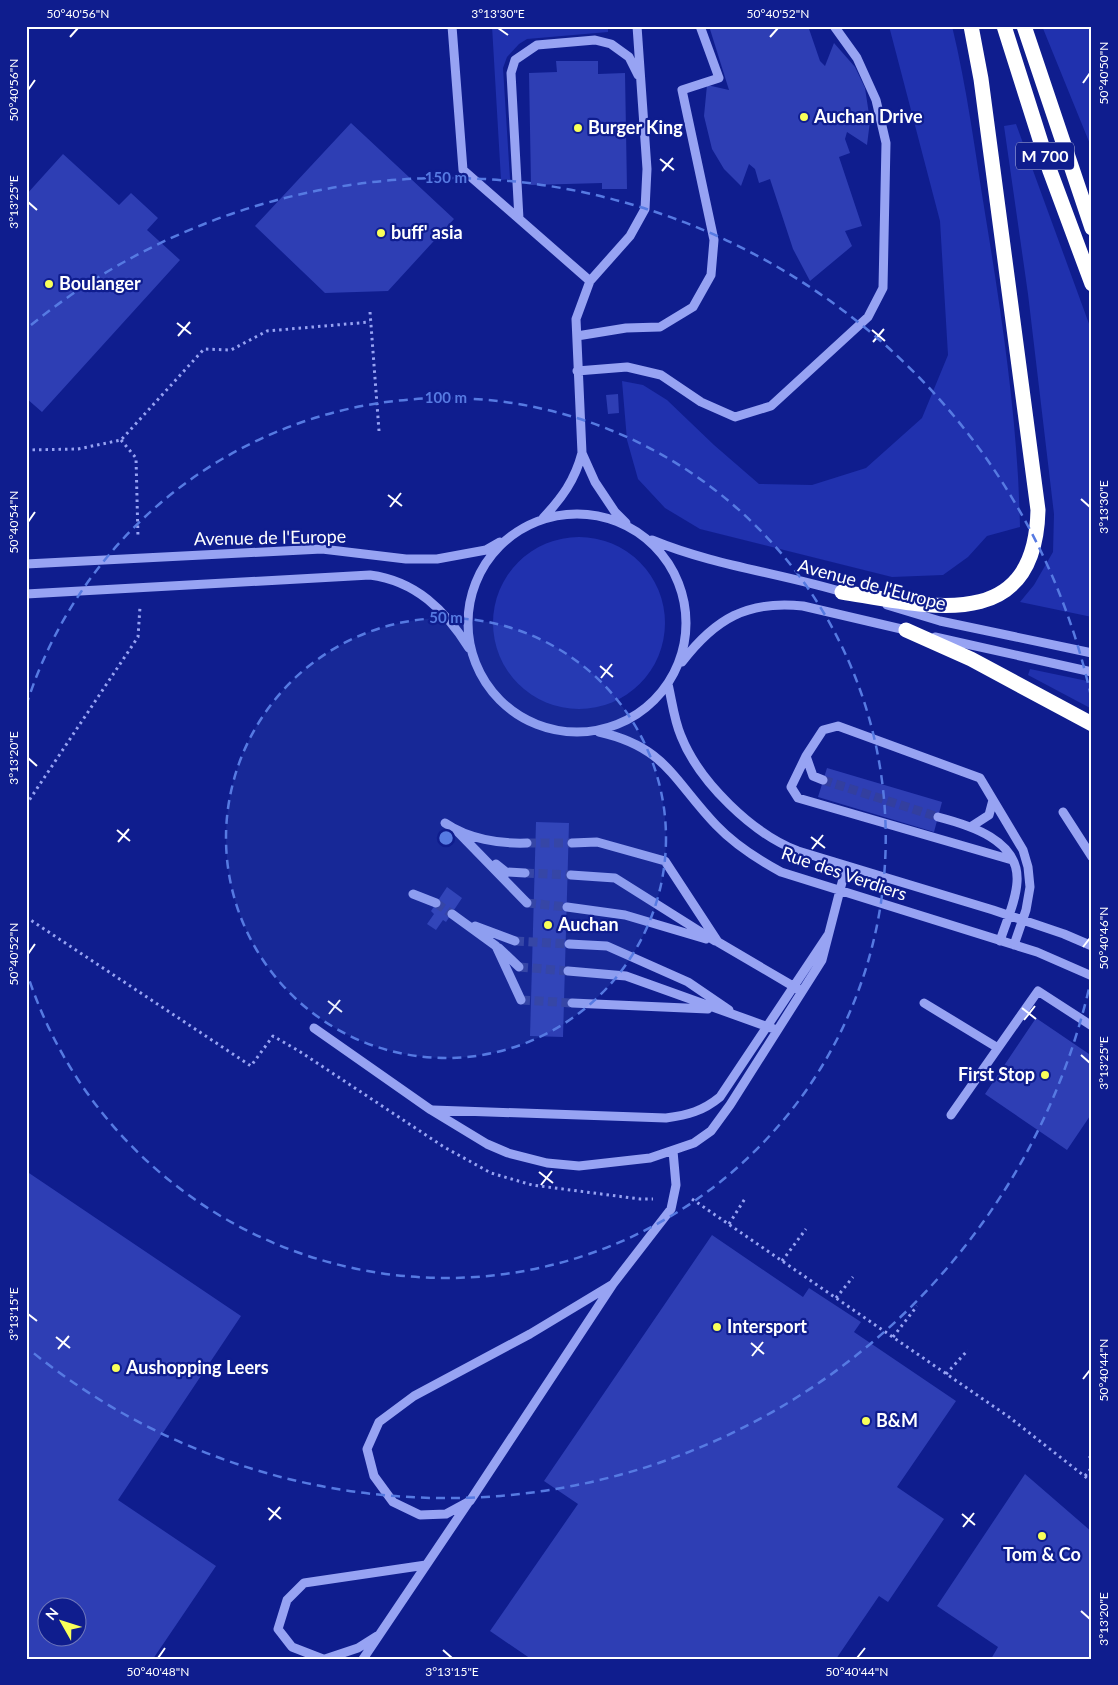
<svg xmlns="http://www.w3.org/2000/svg" width="1118" height="1685" font-family="Lato,sans-serif">
  <style>
    .green { fill: #2031ae }
    .building { fill: #2e3eb4; fill-rule: evenodd }
    .lines { fill: none; stroke-linecap: round; stroke-linejoin: round }
    .minor-tunnel { stroke: #333f9f; stroke-width: 9; stroke-dasharray: 9 4.5; stroke-linecap: butt }
    .path { stroke: #97a3f3; stroke-width: 3; stroke-dasharray: 2.5 4; stroke-linecap: butt }
    .minor { stroke: #97a3f3; stroke-width: 9 }
    .highway { stroke: #fff; stroke-width: 15 }
    .ticks { fill: none; stroke: #fff; stroke-width: 2 }
    .ring { fill: none; stroke: #567ae2; stroke-width: 2.5; stroke-dasharray: 9 6 }
    .poi-dot { fill: #f9ff59; stroke: #0f1d8e; stroke-width: 2 }
    .labels { text-anchor: middle; stroke-width: 4.5; stroke-linejoin: round; paint-order: stroke }
    .shield { fill: #0f1d8e; stroke: #b7bbdd; stroke-width: 1 }
    .shield-label { font-size: 16px; font-weight: bold; fill: #fff }
    .poi-label { font-size: 18px; font-weight: bold; fill: #fff; stroke: #0f1d8e; text-anchor: start }
    .street-label { font-size: 18px; fill: #fff; stroke: #0f1d8e }
    .centre { fill: #567ae2; stroke: #0f1d8e; stroke-width: 2.5 }
    .ring-label { font-size: 15px; text-anchor: middle; font-weight: bold; fill: #567ae2; stroke: #0f1d8e; stroke-width: 4.5; stroke-linejoin: round; paint-order: stroke }
    .neatline { fill: none; stroke: #fff; stroke-width: 2 }
    .ticks-label { font-size: 12px; text-anchor: middle; fill: #fff }
  </style>
  <rect width="100%" height="100%" fill="#0f1d8e"/>
  <!-- green -->
  <path class="green" d="M492,26H608V32L527,39L519,44L507,57L503,68L510,179L501,180Z
    M889,26H952C967,88 975,151 985,213C1002,317 1018,422 1020,527L987,536L968,557L943,575L892,577L700,529L665,508L638,479L627,440L622,381L643,385L667,400L714,445L759,484L812,485L866,468L922,418L948,355L940,221Z
    M1042,26H1092V149Z
    M1016,124L1092,332V617L1020,602L1034,585L1053,552L1054,514L1028,294L1004,126Z
    M493 623a86 86 0 1 1 172 0a86 86 0 1 1-172 0Z
    M1030,669L1092,682V709L1028,675Z"/>
  <!-- building -->
  <path class="building" d="M709,26H808L820,61L825,66L834,43L855,67L865,88L870,121L867,145L847,132L845,139L850,153L839,157L862,226L845,231L852,246L810,281L793,249L770,179L759,183L755,169L749,164L741,186L724,169L712,149L704,116L707,85L729,90Z
    M556,61H598V74L625,73L627,189H602V183L531,185L529,73L557,72Z
    M351,123L454,219L388,291L325,293L255,226Z
    M63,154L119,205L131,193L158,218L147,230L180,260L42,412L26,398V195Z
    M618,394L619,413L608,414L606,395Z
    M827,768L942,802L934,832L818,797Z
    M536,822L569,823L563,1037L530,1036Z
    M447,887L462,898L446,922L443,920L436,930L427,924L434,914L431,911Z
    M1036,1018L1092,1056V1113L1067,1150L985,1094Z
    M26,1171L241,1316L118,1500L216,1566L153,1659H26ZM48,1608H78V1638H48Z
    M712,1235L803,1297L809,1288L861,1322L854,1332L956,1401L897,1487L944,1519L888,1602L879,1596L836,1659H531L490,1631L578,1504L544,1481Z
    M1025,1474L1092,1532V1659H991L998,1647L937,1606Z"/>
  <g class="lines">
    <!-- minor-tunnel -->
    <path class="minor-tunnel" d="M823,780L938,817
      M527,843H572
      M525,873L571,875
      M436,903L452,914
      M527,903L567,907
      M515,941L569,944
      M519,967L568,971
      M521,1000L572,1003"/>
    <!-- path -->
    <path class="path" d="M370,312L379,431
      M121,440L136,458L138,538
      M26,450L78,449L121,440L204,349L231,350L267,331L370,322
      M26,805L138,637L140,607
      M26,917L251,1066L273,1036L299,1051L444,1147L491,1173L532,1185L640,1199H653
      M692,1199L1009,1417L1092,1482
      M729,1224L746,1197
      M782,1261L806,1229
      M836,1298L853,1277
      M893,1337L917,1306
      M946,1374L968,1350
      M1089,1456L1092,1459
      M1085,1476L1092,1467"/>
    <!-- minor -->
    <path class="minor" d="M452,26L463,170L590,281
      M519,219L511,73L515,60L537,45L595,40L611,44L629,57L638,75
      M577,336L626,328L660,327L693,307L711,275L714,240L682,90L719,78L700,26
      M577,371L627,367L661,375L701,402L735,417L771,406L868,317L883,288L886,143L876,100L857,58L834,26
      M468 623a109 109 0 1 1 218 0a109 109 0 1 1-218 0Z
      M543,518C562,498 575,480 582,453
      M626,523L615,512L595,482L582,453L576,319L590,281L630,236L645,209L647,169L637,26
      M652,540C715,566 781,573 846,593
      M26,564L322,549L406,559H437L486,550L500,542
      M26,594L370,575C416,581 445,610 469,648
      M887,605L940,621L1092,653
      M935,637L1092,672
      M682,662C715,619 747,600 803,606L910,631
      M668,684C672,701 674,720 681,736C699,782 753,834 798,851L993,910L1064,934L1092,946
      M599,732C666,747 673,780 716,825C735,845 757,859 781,872L1037,952L1092,976
      M806,756L791,787L798,798L1012,860
      M823,780L813,776L806,756L823,730L838,726L980,778L1023,850L1028,867L1030,887L1026,910L1014,945
      M1063,812L1092,857
      M938,817C969,825 1020,840 1017,882C1016,901 1006,922 1000,941
      M445,823C468,839 500,844 527,843
      M972,826L989,815L993,800
      M456,830L527,903
      M572,843L597,842L665,861L718,942L798,989
      M496,864L506,872L525,873
      M571,875L615,878L715,941
      M413,894L436,903
      M567,907L625,915L706,939
      M452,914L496,946L521,1000
      M475,926L515,941
      M569,944L607,946L688,982L729,1010
      M499,948L519,967
      M568,971L626,976L774,1029
      M572,1003L708,1009
      M924,1003L998,1048
      M314,1028L431,1110L487,1144L508,1153L547,1163L579,1166L650,1158L694,1143L711,1131L730,1105L822,960L846,867
      M433,1110L666,1118C688,1115 703,1111 720,1097L828,935
      M951,1115L1038,991L1092,1026
      M613,1284L470,1501L446,1514L420,1515L393,1502L374,1476L367,1449L379,1422L414,1396L530,1334L613,1284L671,1209L676,1185L673,1151
      M323,1659L292,1647L278,1629L287,1600L304,1583L426,1565
      M325,1659L358,1648L377,1636
      M363,1659L468,1503"/>
    <!-- highway -->
    <path class="highway" d="M1004,26L1050,171L1092,284
      M1024,26L1092,228
      M842,592C928,606 1035,636 1038,510L981,79L971,26
      M906,630L971,659L1092,724"/>
  </g>
  <!-- ticks -->
  <path class="ticks" d="M498,28L508,35M70,37L78,28M770,37L778,28M1083,83L1090,73M28,90L35,80M660,159L674,170M662,171L673,158M28,202L37,210M177,323L191,334M872,330L885,341M178,336L190,322M873,342L884,329M388,495L402,506M1081,499L1090,507M390,507L401,493M28,522L35,512M600,666L613,677M601,678L612,664M28,758L37,766M117,830L130,841M811,837L825,848M118,842L129,829M812,849L823,835M1083,947L1090,938M28,954L35,944M328,1001L342,1012M1022,1008L1036,1019M329,1014L340,1000M1024,1020L1035,1006M1081,1055L1090,1063M539,1172L553,1183M541,1185L552,1171M28,1314L37,1321M56,1337L70,1348M751,1343L764,1354M58,1349L69,1336M752,1356L763,1342M1083,1379L1090,1370M268,1508L281,1519M962,1514L975,1525M269,1520L280,1507M963,1527L974,1513M1081,1611L1090,1619M443,1650L452,1658M158,1658L165,1648M857,1658L865,1648"/>
  <!-- distance rings -->
  <circle cx="446" cy="838" r="220" fill="#567ae2" fill-opacity=".12"/>
  <g class="ring">
    <circle cx="446" cy="838" r="220"/>
    <path d="M26 706A440 440 0 1 1 26 970"/>
    <path d="M1092 975A660 660 0 0 1 31 1351M31 325A660 660 0 0 1 1092 701"/>
  </g>
  <!-- markers -->
  <g class="poi-dot">
    <circle cx="804" cy="117" r="5"/>
    <circle cx="578" cy="128" r="5"/>
    <circle cx="381" cy="233" r="5"/>
    <circle cx="49" cy="284" r="5"/>
    <circle cx="548" cy="925" r="5"/>
    <circle cx="1045" cy="1075" r="5"/>
    <circle cx="717" cy="1327" r="5"/>
    <circle cx="116" cy="1368" r="5"/>
    <circle cx="866" cy="1421" r="5"/>
    <circle cx="1042" cy="1536" r="5"/>
  </g>
  <g class="labels">
    <!-- shield labels -->
    <rect class="shield" x="1016" y="142.5" width="58" height="27" rx="4"/>
    <g class="shield-label">
      <text x="1045" y="162">M 700</text>
    </g>
    <!-- poi labels -->
    <g class="poi-label">
      <text x="814" y="123">Auchan Drive</text>
      <text x="588" y="134">Burger King</text>
      <text x="391" y="239">buff' asia</text>
      <text x="59" y="290">Boulanger</text>
      <text x="558" y="931">Auchan</text>
      <text x="1035" y="1081" text-anchor="end">First Stop</text>
      <text x="727" y="1333">Intersport</text>
      <text x="126" y="1374">Aushopping Leers</text>
      <text x="876" y="1427">B&amp;M</text>
      <text x="1042" y="1561" text-anchor="middle">Tom &amp; Co</text>
    </g>
    <!-- street labels -->
    <g class="street-label">
      <text transform="translate(270 538) rotate(-1)" y="6">Avenue de l'Europe</text>
      <text transform="translate(872 585) rotate(15)" y="6">Avenue de l'Europe</text>
      <text transform="translate(844 874) rotate(19)" y="6">Rue des Verdiers</text>
    </g>
  </g>
  <circle cx="446" cy="838" r="8" class="centre"/>
  <g class="ring-label">
    <text x="446" y="183">150 m</text>
    <text x="446" y="403">100 m</text>
    <text x="446" y="623">50 m</text>
  </g>
  <!-- border -->
  <rect width="1118" height="1685" fill="none" stroke="#0f1d8e" stroke-width="55"/>
  <!-- north arrow -->
  <g transform="translate(62 1622) rotate(309)"><circle r="24" fill="#0f1d8e" stroke="#6f77bb"/>
  <path d="M0-4L9 19L0 12L-9 19Z" fill="#f9ff59"/>
  <text y="-8" font-size="14" font-weight="bold" text-anchor="middle" fill="#ffffff">N</text>
  </g>
  <rect x="28" y="28" width="1062" height="1630" class="neatline"/>
  <g class="ticks-label">
    <text x="78" y="18">50°40'56"N</text>
    <text x="498" y="18">3°13'30"E</text>
    <text x="778" y="18">50°40'52"N</text>
    <text transform="translate(1104 73) rotate(-90)" y="4">50°40'50"N</text>
    <text transform="translate(14 90) rotate(-90)" y="4">50°40'56"N</text>
    <text transform="translate(14 202) rotate(-90)" y="4">3°13'25"E</text>
    <text transform="translate(1104 507) rotate(-90)" y="4">3°13'30"E</text>
    <text transform="translate(14 522) rotate(-90)" y="4">50°40'54"N</text>
    <text transform="translate(14 758) rotate(-90)" y="4">3°13'20"E</text>
    <text transform="translate(1104 938) rotate(-90)" y="4">50°40'46"N</text>
    <text transform="translate(14 954) rotate(-90)" y="4">50°40'52"N</text>
    <text transform="translate(1104 1063) rotate(-90)" y="4">3°13'25"E</text>
    <text transform="translate(14 1314) rotate(-90)" y="4">3°13'15"E</text>
    <text transform="translate(1104 1370) rotate(-90)" y="4">50°40'44"N</text>
    <text transform="translate(1104 1619) rotate(-90)" y="4">3°13'20"E</text>
    <text x="158" y="1676">50°40'48"N</text>
    <text x="452" y="1676">3°13'15"E</text>
    <text x="857" y="1676">50°40'44"N</text>
  </g>
</svg>
